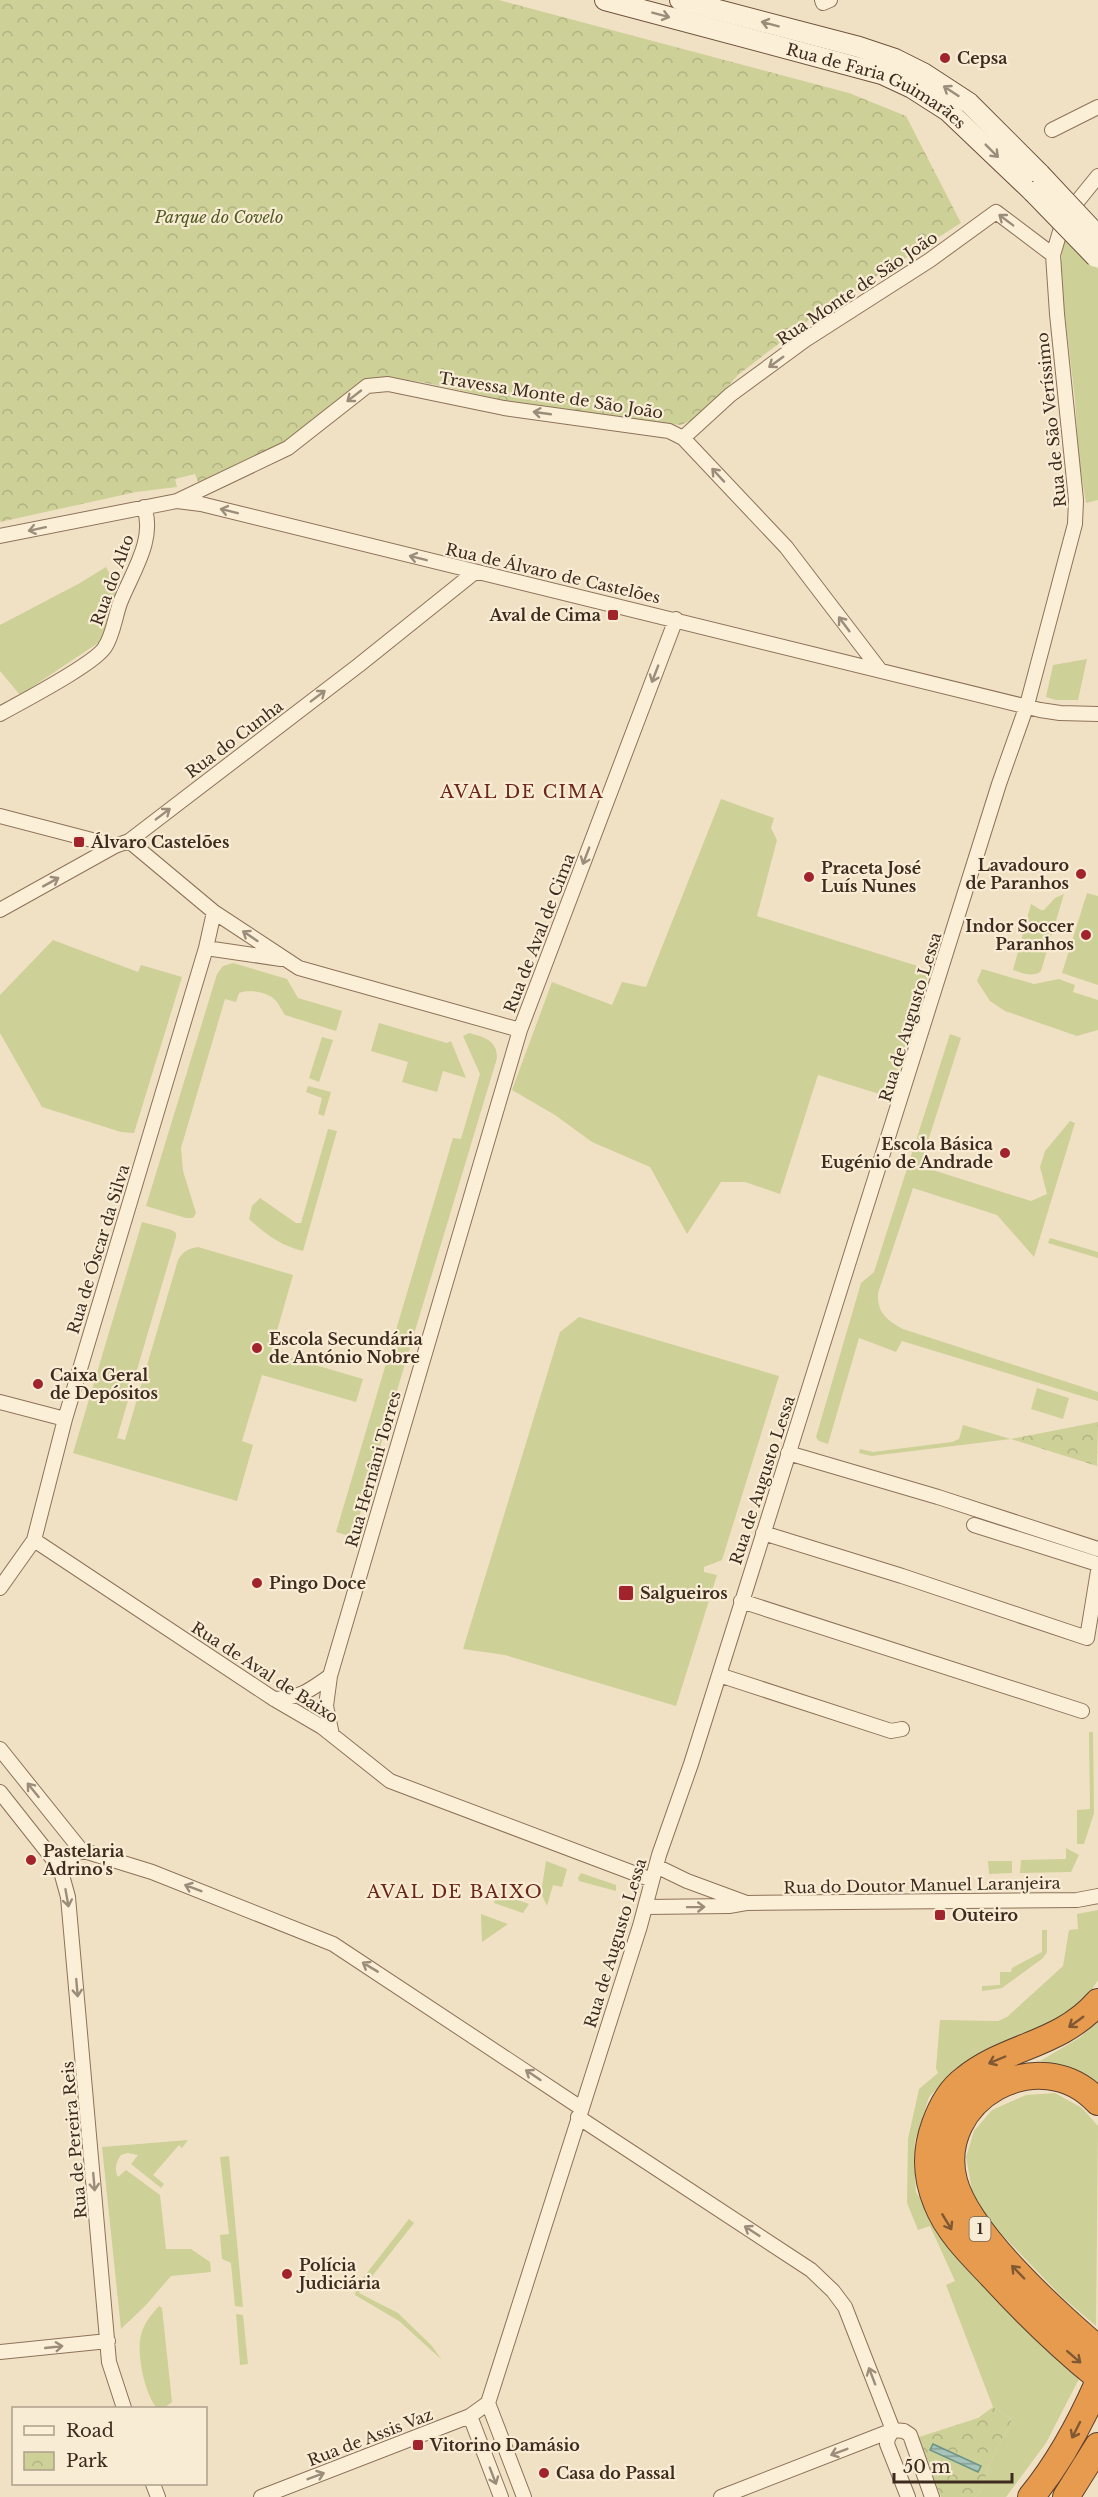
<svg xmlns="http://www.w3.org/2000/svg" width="1098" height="2497" font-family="'Libre Baskerville',serif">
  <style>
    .green { fill: #cdd097 }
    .park { fill: url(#park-crowns) }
    .water { fill: url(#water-rules); stroke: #6c9387; stroke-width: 1.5 }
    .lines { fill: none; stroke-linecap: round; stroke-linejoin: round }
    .street-casing { stroke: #8d7259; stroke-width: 16 }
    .secondary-casing { stroke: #6f533c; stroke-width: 22 }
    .highway-casing { stroke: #5b402d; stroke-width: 28 }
    .street { stroke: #fbefd8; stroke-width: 14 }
    .secondary { stroke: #fbefd8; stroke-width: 20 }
    .highway { stroke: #e69b4f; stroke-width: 26 }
    .secondary-bridge-casing { stroke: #6f533c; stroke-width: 22; stroke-linecap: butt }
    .secondary-bridge { stroke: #fbefd8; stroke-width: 20 }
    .oneway { stroke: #9c8d7b }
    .oneway2 { stroke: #805832 }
    .poi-dot { fill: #a1242c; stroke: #f8ecd4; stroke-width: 2 }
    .labels { text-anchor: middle; stroke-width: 4.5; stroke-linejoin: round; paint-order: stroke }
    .shield { fill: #f8ecd4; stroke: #746555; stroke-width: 1.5 }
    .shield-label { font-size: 15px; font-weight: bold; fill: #3c2b1e }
    .poi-label { font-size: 16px; font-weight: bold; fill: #3c2b1e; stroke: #f8ecd4; text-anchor: start }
    .street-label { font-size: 16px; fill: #3c2b1e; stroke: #f8ecd4 }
    .park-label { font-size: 16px; font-style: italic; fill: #505a23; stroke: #f8ecd4 }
    .neighbourhood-label { font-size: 18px; letter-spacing: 1.5px; fill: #6c261a; stroke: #f8ecd4 }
  </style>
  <defs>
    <pattern id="park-crowns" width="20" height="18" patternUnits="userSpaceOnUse" patternTransform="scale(1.5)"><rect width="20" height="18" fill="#cdd097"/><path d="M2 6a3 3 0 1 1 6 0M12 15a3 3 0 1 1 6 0" fill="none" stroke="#b1b382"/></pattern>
    <pattern id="water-rules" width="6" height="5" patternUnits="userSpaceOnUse" patternTransform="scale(1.5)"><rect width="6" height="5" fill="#a6c4b9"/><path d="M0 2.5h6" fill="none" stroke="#889f96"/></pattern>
  </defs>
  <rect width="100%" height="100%" fill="#f1e1c4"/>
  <!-- green -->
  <path class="green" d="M1064,235L1098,269V500L1086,503L1079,461L1075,399L1064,308L1061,263Z
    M106,567L117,589L101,641L20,695L0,671V625L80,583Z
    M1087,659L1078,700H1056L1046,697L1053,665Z
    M721,799L774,818L771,828L777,840L757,916L921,967L928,976L889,1097L818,1075L780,1194L745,1182H721L687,1234L650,1167L592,1142L555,1115L512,1090L552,982L612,1005L622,982L646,987Z
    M1087,893L1098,896V985L1062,973Z
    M1064,894L1041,971C1033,978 1022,973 1013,970L1031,904L1041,910H1044L1055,898Z
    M53,940L138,972L141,965L182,977L134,1133L121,1132L42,1107L0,1033V995Z
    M233,963L287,979L298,998L342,1011L336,1031L285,1015C282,1011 278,1002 273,998C266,992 248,989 239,993L236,1002L225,999L181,1148L183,1171L196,1213L193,1218H186L146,1206L217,974L223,966Z
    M982,969L1034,984L1059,979L1075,985L1073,992L1098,1000V1030L1077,1036L1005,1011L990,1001L977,981Z
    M379,1023L447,1043L451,1041L466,1078L443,1071L437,1092L402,1082L408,1062L371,1051Z
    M469,1033C484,1037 497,1040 497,1058L353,1537L336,1532L453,1138L461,1139L480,1074L463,1036Z
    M950,1034L961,1038L920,1166L1031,1201L1047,1194L1040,1167L1045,1151L1070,1121L1075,1123L1034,1257L997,1215L913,1188L878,1293C877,1313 887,1320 903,1329L1098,1392V1401L902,1341L896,1352L859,1338L828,1444L819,1441L816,1437L861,1283L874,1272Z
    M322,1037L333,1040L319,1082L309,1078Z
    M308,1086L331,1092L324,1116L318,1114L322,1098L306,1092Z
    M328,1129L337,1131L303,1251C281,1246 265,1234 249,1219L252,1206L260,1198L296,1223H301Z
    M142,1222L172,1230L176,1233V1237L117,1438L125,1440L178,1260C183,1251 188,1249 198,1247L293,1275L271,1352L363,1379L356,1402L262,1375L242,1441L253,1445L237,1501L73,1453Z
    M1050,1238L1098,1252V1258L1048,1243Z
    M579,1317L779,1376L722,1560L704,1567V1572L717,1575L676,1706L505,1655L463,1649L560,1332Z
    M1037,1388L1069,1398L1063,1419L1031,1409Z
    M963,1425L1011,1439L871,1456L859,1453L860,1449L873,1452L952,1442L959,1439Z
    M1089,1732H1093L1094,1813L1084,1844H1077V1810L1090,1809Z
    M1066,1848L1079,1855L1071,1872L1020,1873L1021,1860L1066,1859Z
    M546,1861L567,1869L562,1887L553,1885L547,1906L541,1893Z
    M988,1861H1012V1873L989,1874Z
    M581,1873L616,1885V1891L579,1881L578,1878Z
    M497,1893L529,1904L523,1913L494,1903Z
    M1098,1910V1980L1088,1996L1058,2018L957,2067L929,2097L915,2141L914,2159L916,2192L925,2207L1018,2320L1079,2379L1046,2443L1006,2497H975L980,2492L993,2456L1012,2420L993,2407L946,2285L955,2281L930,2226L918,2230L907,2203L908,2139L919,2089L938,2073L936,2068L940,2020L998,2021L1007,2017L1063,1966L1069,1930L1078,1929L1077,1914Z
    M481,1914L508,1924L482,1942Z
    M1042,1930H1047V1952L1043,1958L1002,1988L982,1991V1986L1000,1985V1972H1011L1012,1968L1042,1952Z
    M1098,2022V2088C1079,2073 1064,2065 1040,2061L1079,2038Z
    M1055,2093L1082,2108L1098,2126L1096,2326L1062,2297L985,2217L972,2190L966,2157L974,2131L992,2110L1026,2095Z
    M188,2140L182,2148L179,2145L153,2175L164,2184L161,2188L131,2164L138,2155L128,2153L121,2155C116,2162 114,2169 118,2177L126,2170L160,2195L166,2249H191L210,2262L211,2272L171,2276L146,2305L121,2329L102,2147Z
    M229,2156L243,2307L235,2306L231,2263L222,2259L220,2235L229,2234L220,2157Z
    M409,2219L414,2223L359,2293L398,2313L432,2346L442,2360L399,2321L355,2295L356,2287Z
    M159,2306L162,2308L172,2402L164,2408H157C145,2395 136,2353 141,2335C144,2323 151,2315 159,2306Z
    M236,2314L243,2315L248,2364L240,2365Z"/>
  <!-- park -->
  <path class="park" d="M0,0H499L849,93L906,116L961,223L813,317L738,375L717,399L692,420L681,425C623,420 564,412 507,401C475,395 395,371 367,380L282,445L198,482L195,474L175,479L177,487L136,492L0,522Z
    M1098,1422L1097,1466L1011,1439Z
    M993,2407L1012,2420L993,2456L980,2492L975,2497H941L919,2437L978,2418Z"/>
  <!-- water -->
  <path class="water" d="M933,2444L981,2466L978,2472L930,2450Z"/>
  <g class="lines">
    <defs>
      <path id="street" d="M822,0L823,3L830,0
        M1052,130L1098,107
        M683,438L730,395L805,340L930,260L996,212L1053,255
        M177,501L288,448L367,386L388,384L504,408L669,431L683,438L786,547L880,670
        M0,536L177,501L201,504L1040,710L1060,713L1098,714
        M0,714C21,702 95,664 105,647C113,635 115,617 120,603C131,574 156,540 144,507
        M0,816L115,846
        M129,841L214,912L299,968L520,1030
        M0,910L115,846L129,841L359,665L475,572
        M206,948L281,959
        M0,1402L65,1419
        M788,1453L938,1497L1098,1549
        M974,1525L1098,1564
        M763,1533L902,1576L1087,1638L1098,1571
        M34,1540L274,1699L322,1727L390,1781L652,1880
        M0,1588L34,1540L65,1419L206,948L214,912
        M741,1601L1082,1711
        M719,1675L891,1731L902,1729
        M274,1699C300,1698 309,1691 330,1676
        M332,1735L326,1706L330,1676L520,1030L676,619
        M0,1749L81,1850L152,1872L333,1944L581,2108
        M0,1792L60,1868L68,1897L109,2362L124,2408
        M656,1866L687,1881L744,1902
        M60,1868L81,1850
        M646,1907L729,1906L746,1903L1077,1900L1098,1896
        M578,2117L811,2270L833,2291L845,2307L893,2430
        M0,2352L108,2341
        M488,2403L640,1926L659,1855L691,1764L999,784L1027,705L1075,524L1076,500L1057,314L1053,255L1064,218L1098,176
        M488,2403L524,2497
        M470,2416L501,2497
        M893,2430L888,2438L887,2444L908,2497
        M153,2484L158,2497
        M261,2497L470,2416L488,2403
        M721,2497L893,2430L904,2431L910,2435L932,2497"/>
      <g id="secondary">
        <path id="s1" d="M605,0L882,74L912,88L948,111L1033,192"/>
        <path d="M680,0L859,47L895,59L923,73L969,103L1040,174"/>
      </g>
      <path id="highway" d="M1098,2002C1059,2046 1007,2045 965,2079C950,2090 941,2107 935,2124C925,2151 926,2178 937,2204C948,2232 972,2255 992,2276C1025,2312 1060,2346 1098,2377
        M1098,2102C1040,2039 933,2099 954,2181C968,2234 1056,2313 1098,2349
        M1031,2497C1059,2463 1080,2424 1098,2383
        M1066,2497L1098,2446"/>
    </defs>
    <!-- street casing -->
    <use href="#street" class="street-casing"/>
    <!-- secondary casing -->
    <use href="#secondary" class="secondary-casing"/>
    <!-- highway casing -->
    <use href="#highway" class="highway-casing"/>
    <!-- street -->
    <use href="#street" class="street"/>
    <!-- secondary -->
    <use href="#secondary" class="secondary"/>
    <!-- highway -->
    <use href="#highway" class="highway"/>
    <defs>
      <path id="secondary-bridge" d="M1040,174L1098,236
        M1033,192L1096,257"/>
    </defs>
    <!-- secondary-bridge casing -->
    <use href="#secondary-bridge" class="secondary-bridge-casing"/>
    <!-- secondary-bridge -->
    <use href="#secondary-bridge" class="secondary-bridge"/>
  </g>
  <!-- one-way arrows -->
  <defs><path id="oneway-shaft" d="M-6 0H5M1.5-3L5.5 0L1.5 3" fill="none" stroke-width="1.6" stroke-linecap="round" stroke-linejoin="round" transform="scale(1.5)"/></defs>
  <g class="oneway">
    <use href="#oneway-shaft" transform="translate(661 15) rotate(15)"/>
    <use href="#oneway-shaft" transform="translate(770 24) rotate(-165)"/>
    <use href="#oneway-shaft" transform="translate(951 91) rotate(-147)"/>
    <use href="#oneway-shaft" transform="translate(992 151) rotate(45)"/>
    <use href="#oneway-shaft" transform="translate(1006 220) rotate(-143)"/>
    <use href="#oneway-shaft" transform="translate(776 362) rotate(144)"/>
    <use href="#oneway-shaft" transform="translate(354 396) rotate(142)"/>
    <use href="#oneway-shaft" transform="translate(542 413) rotate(-172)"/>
    <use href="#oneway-shaft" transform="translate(718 475) rotate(-133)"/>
    <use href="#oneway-shaft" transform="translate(229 511) rotate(-166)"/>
    <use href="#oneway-shaft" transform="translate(37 529) rotate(168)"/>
    <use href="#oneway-shaft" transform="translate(418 558) rotate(-166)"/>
    <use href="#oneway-shaft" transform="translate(844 624) rotate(-127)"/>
    <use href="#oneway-shaft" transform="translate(655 674) rotate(111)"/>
    <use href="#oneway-shaft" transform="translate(318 696) rotate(-37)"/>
    <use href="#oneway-shaft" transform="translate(163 814) rotate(-37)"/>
    <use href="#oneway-shaft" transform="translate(586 856) rotate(111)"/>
    <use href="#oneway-shaft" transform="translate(51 882) rotate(-29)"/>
    <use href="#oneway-shaft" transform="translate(250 936) rotate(-146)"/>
    <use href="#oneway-shaft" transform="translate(33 1790) rotate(-129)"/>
    <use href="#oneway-shaft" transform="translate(193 1888) rotate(-159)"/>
    <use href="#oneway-shaft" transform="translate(67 1898) rotate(80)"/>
    <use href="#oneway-shaft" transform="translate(696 1907) rotate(-1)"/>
    <use href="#oneway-shaft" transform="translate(370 1967) rotate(-149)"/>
    <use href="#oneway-shaft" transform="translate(77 1988) rotate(85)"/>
    <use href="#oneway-shaft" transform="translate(533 2075) rotate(-146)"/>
    <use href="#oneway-shaft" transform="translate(94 2182) rotate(85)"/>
    <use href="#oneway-shaft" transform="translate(752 2231) rotate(-147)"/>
    <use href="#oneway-shaft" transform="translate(54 2347) rotate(-6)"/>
    <use href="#oneway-shaft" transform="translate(872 2376) rotate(-111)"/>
    <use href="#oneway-shaft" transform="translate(839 2452) rotate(159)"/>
    <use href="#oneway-shaft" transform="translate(316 2476) rotate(-21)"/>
    <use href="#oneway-shaft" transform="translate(493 2476) rotate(69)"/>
  </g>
  <g class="oneway2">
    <use href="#oneway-shaft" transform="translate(1076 2022) rotate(144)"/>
    <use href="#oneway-shaft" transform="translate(997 2060) rotate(157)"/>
    <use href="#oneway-shaft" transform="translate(947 2222) rotate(59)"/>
    <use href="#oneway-shaft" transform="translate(1018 2272) rotate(-134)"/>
    <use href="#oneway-shaft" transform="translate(1074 2357) rotate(41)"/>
    <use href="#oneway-shaft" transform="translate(1076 2430) rotate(117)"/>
  </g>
  <!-- markers -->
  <g class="poi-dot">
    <circle cx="945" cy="58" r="6"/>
    <rect x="607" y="609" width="12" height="12" rx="3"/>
    <rect x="73" y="836" width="12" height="12" rx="3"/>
    <circle cx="1081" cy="874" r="6"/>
    <circle cx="809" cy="877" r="6"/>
    <circle cx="1086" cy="935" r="6"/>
    <circle cx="1005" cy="1153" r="6"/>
    <circle cx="257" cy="1348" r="6"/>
    <circle cx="38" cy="1384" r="6"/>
    <circle cx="257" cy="1583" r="6"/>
    <rect x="618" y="1585" width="16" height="16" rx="3"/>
    <circle cx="31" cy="1860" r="6"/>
    <rect x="934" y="1909" width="12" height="12" rx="3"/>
    <circle cx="287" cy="2274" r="6"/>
    <rect x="412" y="2439" width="12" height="12" rx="3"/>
    <circle cx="544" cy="2473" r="6"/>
  </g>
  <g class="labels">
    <!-- shield labels -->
    <rect class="shield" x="969.5" y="2217" width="21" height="24" rx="4.5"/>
    <g class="shield-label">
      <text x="980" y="2234">1</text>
    </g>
    <!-- poi labels -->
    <g class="poi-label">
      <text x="957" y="64">Cepsa</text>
      <text x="601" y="621" text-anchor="end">Aval de Cima</text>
      <text x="91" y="848">Álvaro Castelões</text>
      <text x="1069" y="871" text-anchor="end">Lavadouro<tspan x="1069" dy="18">de Paranhos</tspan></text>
      <text x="821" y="874">Praceta José<tspan x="821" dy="18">Luís Nunes</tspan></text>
      <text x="1074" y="932" text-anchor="end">Indor Soccer<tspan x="1074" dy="18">Paranhos</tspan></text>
      <text x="993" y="1150" text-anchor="end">Escola Básica<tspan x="993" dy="18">Eugénio de Andrade</tspan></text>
      <text x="269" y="1345">Escola Secundária<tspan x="269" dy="18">de António Nobre</tspan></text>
      <text x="50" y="1381">Caixa Geral<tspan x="50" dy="18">de Depósitos</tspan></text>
      <text x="269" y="1589">Pingo Doce</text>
      <text x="640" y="1599">Salgueiros</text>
      <text x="43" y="1857">Pastelaria<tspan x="43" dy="18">Adrino's</tspan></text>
      <text x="952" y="1921">Outeiro</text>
      <text x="299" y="2271">Polícia<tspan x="299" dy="18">Judiciária</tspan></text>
      <text x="430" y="2451">Vitorino Damásio</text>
      <text x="556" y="2479">Casa do Passal</text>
    </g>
    <!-- street labels -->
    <g class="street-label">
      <text dy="6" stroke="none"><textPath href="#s1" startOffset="286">Rua de Faria Guimarães</textPath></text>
      <text transform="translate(857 288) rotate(-34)" y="6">Rua Monte de São João</text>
      <text transform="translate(551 395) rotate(9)" y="6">Travessa Monte de São João</text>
      <text transform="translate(1051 420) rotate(-96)" y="6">Rua de São Veríssimo</text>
      <text transform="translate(553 573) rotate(13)" y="6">Rua de Álvaro de Castelões</text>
      <text transform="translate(112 580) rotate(-70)" y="6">Rua do Alto</text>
      <text transform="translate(234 739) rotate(-37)" y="6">Rua do Cunha</text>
      <text transform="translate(539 933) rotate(-69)" y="6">Rua de Aval de Cima</text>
      <text transform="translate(910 1017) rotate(-73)" y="6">Rua de Augusto Lessa</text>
      <text transform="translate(98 1249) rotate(-73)" y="6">Rua de Óscar da Silva</text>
      <text transform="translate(373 1469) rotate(-74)" y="6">Rua Hernâni Torres</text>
      <text transform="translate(762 1480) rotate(-72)" y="6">Rua de Augusto Lessa</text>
      <text transform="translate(265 1672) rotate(33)" y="6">Rua de Aval de Baixo</text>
      <text transform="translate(922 1885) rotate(-1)" y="6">Rua do Doutor Manuel Laranjeira</text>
      <text transform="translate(615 1943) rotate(-73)" y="6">Rua de Augusto Lessa</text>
      <text transform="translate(74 2140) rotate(-95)" y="6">Rua de Pereira Reis</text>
      <text transform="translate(370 2437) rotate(-21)" y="6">Rua de Assis Vaz</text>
    </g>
    <!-- park labels -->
    <g class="park-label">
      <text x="219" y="223">Parque do Covelo</text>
    </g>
    <!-- neighbourhood labels -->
    <g class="neighbourhood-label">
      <text x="522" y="798">AVAL DE CIMA</text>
      <text x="455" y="1898">AVAL DE BAIXO</text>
    </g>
  </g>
  <!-- legend -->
  <rect x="12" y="2407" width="195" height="78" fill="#f8ecd4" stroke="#ad9f8b" stroke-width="1.5"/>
  <rect x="24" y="2426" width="30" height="9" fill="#fbefd8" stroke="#ad9f8b" stroke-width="1.5"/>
  <text x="66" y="2437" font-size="18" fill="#3c2b1e">Road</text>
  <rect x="24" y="2452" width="30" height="18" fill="url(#park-crowns)" stroke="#ad9f8b" stroke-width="1.5"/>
  <text x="66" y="2467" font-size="18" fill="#3c2b1e">Park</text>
  <!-- scale -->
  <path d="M894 2473v9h118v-9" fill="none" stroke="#3c2b1e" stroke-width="3"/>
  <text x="903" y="2473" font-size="18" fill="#3c2b1e" stroke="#f8ecd4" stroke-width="4.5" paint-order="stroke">50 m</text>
</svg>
